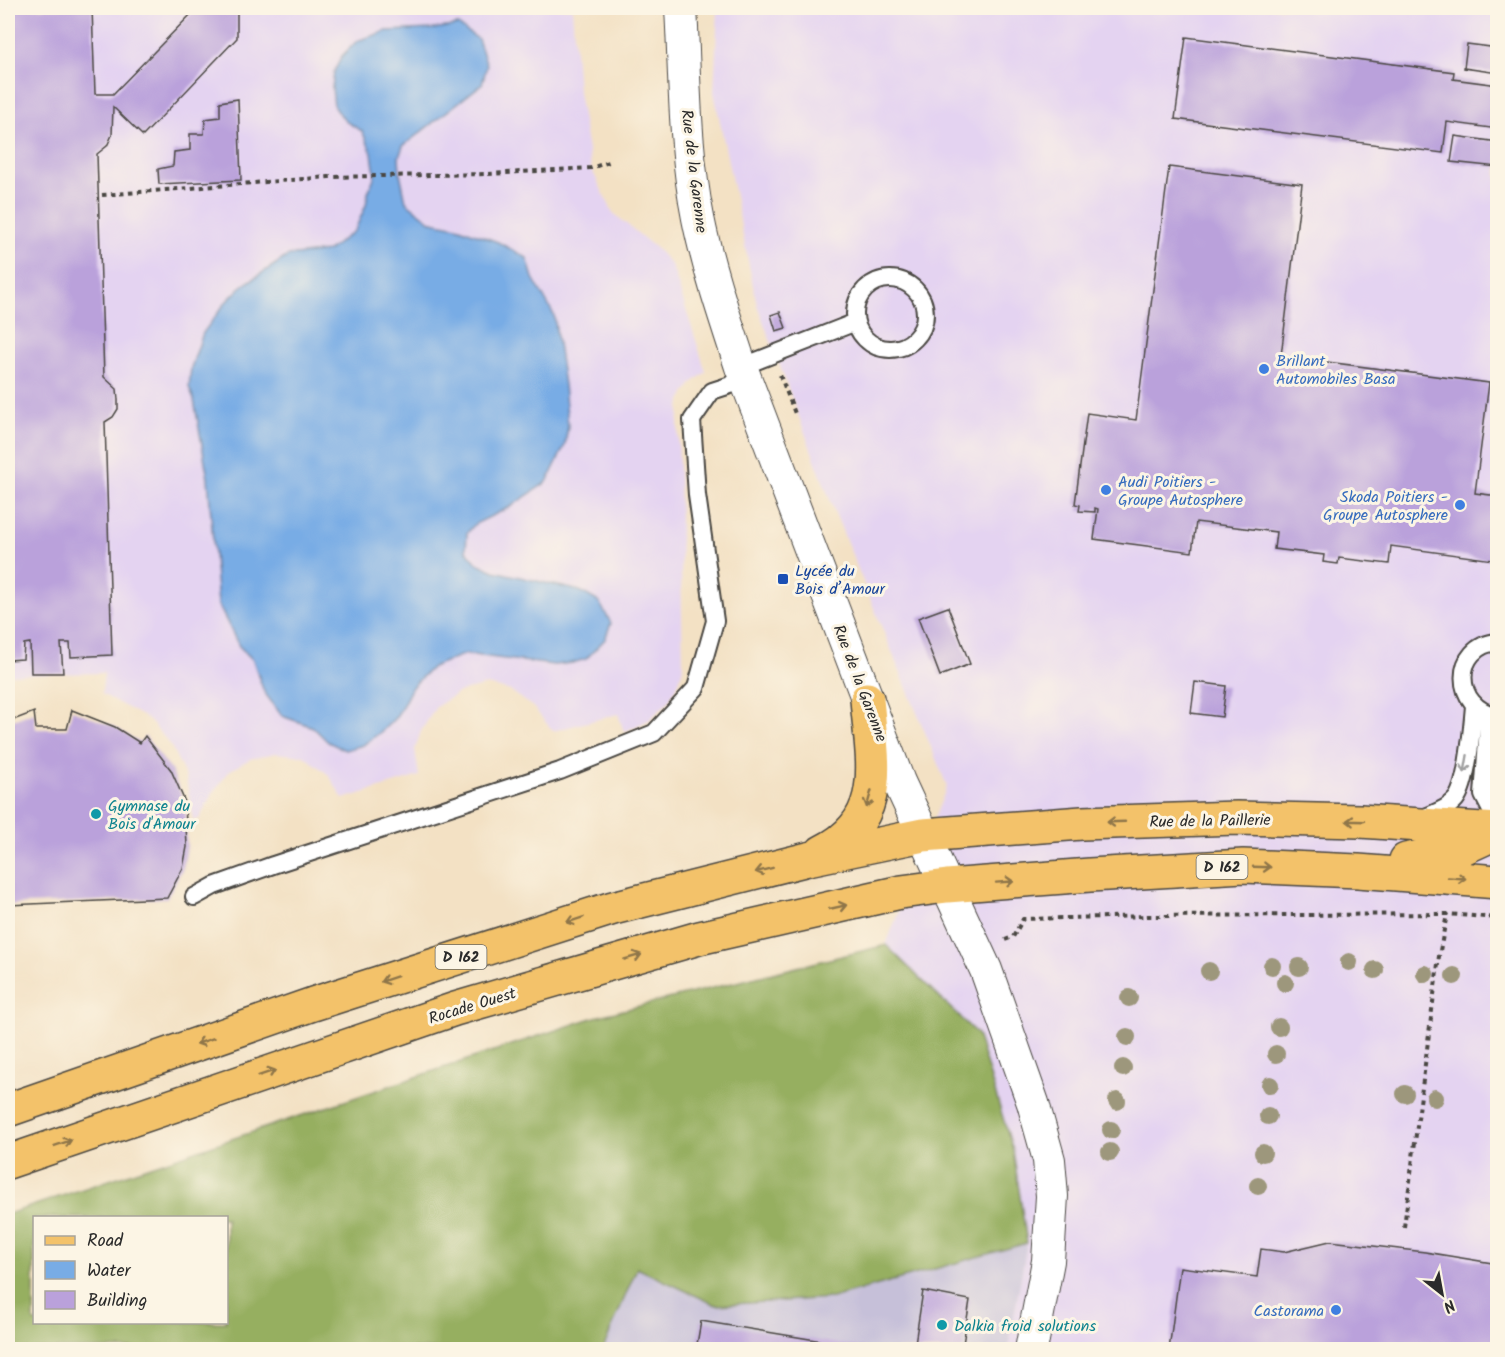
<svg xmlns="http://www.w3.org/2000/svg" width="1505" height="1357" font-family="Kalam,sans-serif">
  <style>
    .built { fill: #e4d3f1 }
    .industrial { fill: #c6c0d9 }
    .forest { fill: #96af60; stroke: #606d46; stroke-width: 1.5; fill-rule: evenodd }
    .water { fill: #78ace5; stroke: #526c88; stroke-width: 1.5 }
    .building { fill: #baa1db }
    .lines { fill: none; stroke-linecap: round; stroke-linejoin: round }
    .service-casing { stroke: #494642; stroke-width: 20 }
    .minor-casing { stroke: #494642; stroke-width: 34 }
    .primary-casing { stroke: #494642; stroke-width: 36 }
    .path { stroke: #494642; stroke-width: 4; stroke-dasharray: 4.5 4.5; stroke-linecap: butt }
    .service { stroke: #fff; stroke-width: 16 }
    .minor { stroke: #fff; stroke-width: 32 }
    .primary { stroke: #f3c26a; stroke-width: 33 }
    .tree { fill: #9d977b }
    .oneway { stroke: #a0a0a0 }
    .oneway2 { stroke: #8f764a }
    .shop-dot { fill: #3f7fe0; stroke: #fcf5e5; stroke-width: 2 }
    .transit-dot { fill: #1a4fb4; stroke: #fcf5e5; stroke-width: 2 }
    .culture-dot { fill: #0f9aa8; stroke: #fcf5e5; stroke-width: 2 }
    .labels { text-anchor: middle; stroke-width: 6; stroke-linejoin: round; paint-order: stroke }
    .shield { fill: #fcf5e5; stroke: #6a6863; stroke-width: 1.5 }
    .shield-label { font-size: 15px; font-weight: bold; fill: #2b2b2b }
    .street-label { font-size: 16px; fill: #2b2b2b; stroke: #fcf5e5 }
    .shop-label { font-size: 16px; fill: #366cbe; stroke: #fcf5e5; text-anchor: start }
    .transit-label { font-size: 16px; fill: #164399; stroke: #fcf5e5; text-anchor: start }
    .culture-label { font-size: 16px; fill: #0d838f; stroke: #fcf5e5; text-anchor: start }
  </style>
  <rect width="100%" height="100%" fill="#fcf5e5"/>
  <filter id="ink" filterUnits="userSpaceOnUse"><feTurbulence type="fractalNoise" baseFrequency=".0167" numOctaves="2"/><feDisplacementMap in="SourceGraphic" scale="12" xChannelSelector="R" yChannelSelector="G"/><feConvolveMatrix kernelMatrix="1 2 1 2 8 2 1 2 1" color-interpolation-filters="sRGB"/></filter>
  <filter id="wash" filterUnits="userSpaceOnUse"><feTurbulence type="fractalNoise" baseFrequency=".008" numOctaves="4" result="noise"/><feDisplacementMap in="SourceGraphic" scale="24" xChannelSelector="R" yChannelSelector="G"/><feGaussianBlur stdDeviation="1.35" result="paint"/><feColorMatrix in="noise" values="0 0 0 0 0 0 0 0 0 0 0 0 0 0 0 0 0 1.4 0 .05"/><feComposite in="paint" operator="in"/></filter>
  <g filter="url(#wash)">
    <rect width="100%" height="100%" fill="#f3e1c4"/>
    <!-- built -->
    <path class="built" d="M8,8H572L578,92L591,168L613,213L658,250L672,266L706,372L692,383L681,400L678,423L683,667L679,682L668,702L649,720L624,732L618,714L553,731L533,707L511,691L487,685L459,692L436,707L421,731L415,749L419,776L343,799L329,775L304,756L275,753L250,759L229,771L213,793L199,819L193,820L186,777L170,744L148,719L102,694L104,673L8,675Z
      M718,8H1497V1349H1008L1027,1243L1013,1150L977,1034L886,945L947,786L835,513L757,305L714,92Z"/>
    <!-- industrial -->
    <path class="industrial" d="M1027,1243L1008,1349L603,1350L637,1268L716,1305L831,1298Z"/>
    <!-- forest -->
    <path class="forest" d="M886,945L977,1034L1013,1150L1027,1243L832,1298L716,1305L637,1268L603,1349H8V1214L595,1017ZM34,1218H226V1322H34Z"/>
    <!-- water -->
    <path class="water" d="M458,25L478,39L487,65L482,84L403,146L399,157L400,173L406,202L432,222L457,227L498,242L527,258L533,278L554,315L564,385L568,426L565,445L547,482L510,507L475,524L467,533L466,550L477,563L494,571L580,591L599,602L611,623L605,639L586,659L572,663L554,665L465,654L432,667L412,687L397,716L382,731L363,745L345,750L328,742L313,727L282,716L264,692L253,660L239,646L218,604L208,478L194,400L189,387L191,368L203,333L226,302L242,286L288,256L328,251L355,230L366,205L368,193L375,175L372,153L362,131L345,121L334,106L332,88L334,72L342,56L357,41L387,31L434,29Z"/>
    <g id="blocks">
      <!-- building -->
      <path class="building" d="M8,8H92L95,94H113L197,8H237V38L143,136L113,107L112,135L107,146L97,154L104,377L117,389L118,400V409L113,417L105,422L112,655L71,657L70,643H61L63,673H31L30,643L24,644L23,659L8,660Z
        M1186,37L1454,72L1453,79L1498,85V129L1447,122L1443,153L1175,119Z
        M1467,44L1498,48V73L1464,68Z
        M238,99L241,180L159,184L158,169L173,166L174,152L190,150V134H204L205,119L220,117V102Z
        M1455,136L1498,142V167L1451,162Z
        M1169,167L1302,184L1281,356L1489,383L1475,493L1498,496V524L1493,560L1391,546L1389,564L1339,558L1338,564L1323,562L1324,555L1274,549L1276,532L1196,522L1192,552L1094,539L1098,509L1095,508V512L1079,511L1080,505L1075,504L1087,413L1136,420Z
        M780,312L786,328L776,331L771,315Z
        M948,607L970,664L940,676L918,618Z
        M1195,682L1226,686L1222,717L1191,713Z
        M72,710L115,727L140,743L145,736L171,770L185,802L187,847L183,868L167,898L8,905V722L34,712L36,729H67Z
        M1330,1241L1425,1252L1498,1264V1350H1169L1180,1267L1257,1277L1261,1249L1284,1252Z
        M923,1291L970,1300L962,1350H914Z
        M701,1321L864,1348V1350H696Z"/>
    </g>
  </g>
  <g filter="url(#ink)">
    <use href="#blocks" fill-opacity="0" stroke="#494642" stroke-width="1.5"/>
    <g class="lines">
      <defs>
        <path id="service" d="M855 314a35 35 0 1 1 70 0a35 35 0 1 1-70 0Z
          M741,367L856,322
          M1498,642C1452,645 1452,709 1498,716
          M1484,713L1488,728L1483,795L1498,824
          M1423,818C1434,813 1448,809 1456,799C1468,783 1472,728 1474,706
          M194,897L214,886L273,865L560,771L654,733L696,688L715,621L697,495L692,420L712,391L746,380"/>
        <path id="minor" d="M681,8C685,77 684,149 698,218C708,268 725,318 741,367L899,782L986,970L1033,1103L1049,1160L1052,1196L1048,1261L1031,1350"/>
        <path id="primary" d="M822,852C889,819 872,761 867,699
          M1406,860L1430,855H1448L1498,832
          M8,1110L313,1004L613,908L808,859L923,835L1082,823L1237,818L1360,821L1498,830
          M8,1162L455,1009L699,938L901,892L947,886L1090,875L1243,866L1358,871L1498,882"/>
      </defs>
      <!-- service casing -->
      <use href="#service" class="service-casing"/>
      <!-- minor casing -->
      <use href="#minor" class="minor-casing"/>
      <!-- primary casing -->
      <use href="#primary" class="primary-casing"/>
      <!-- path -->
      <path class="path" d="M102,195L329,177L487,174L591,168L612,161
        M780,375L796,416
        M1005,940L1013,937L1023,919L1151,916L1447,914L1498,918
        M1404,1227L1439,956L1447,914"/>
      <!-- service -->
      <use href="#service" class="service"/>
      <!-- minor -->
      <use href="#minor" class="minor"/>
      <!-- primary -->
      <use href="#primary" class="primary"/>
    </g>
    <!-- trees -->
    <g class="tree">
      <circle cx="1349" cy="962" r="9"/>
      <circle cx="1272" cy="966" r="9"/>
      <circle cx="1299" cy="967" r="9"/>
      <circle cx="1375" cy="970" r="9"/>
      <circle cx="1209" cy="971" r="9"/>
      <circle cx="1425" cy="974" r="9"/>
      <circle cx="1454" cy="976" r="9"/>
      <circle cx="1285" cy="983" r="9"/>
      <circle cx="1129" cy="998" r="9"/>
      <circle cx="1279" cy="1027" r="9"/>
      <circle cx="1127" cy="1037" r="9"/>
      <circle cx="1276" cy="1054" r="9"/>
      <circle cx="1123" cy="1068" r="9"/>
      <circle cx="1270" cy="1085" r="9"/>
      <circle cx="1405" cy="1094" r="9"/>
      <circle cx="1435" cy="1098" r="9"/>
      <circle cx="1117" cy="1101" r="9"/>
      <circle cx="1268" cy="1116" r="9"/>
      <circle cx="1111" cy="1130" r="9"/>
      <circle cx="1110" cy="1152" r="9"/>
      <circle cx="1263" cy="1153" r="9"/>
      <circle cx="1258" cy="1186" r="9"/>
    </g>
    <!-- one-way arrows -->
    <defs><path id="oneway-shaft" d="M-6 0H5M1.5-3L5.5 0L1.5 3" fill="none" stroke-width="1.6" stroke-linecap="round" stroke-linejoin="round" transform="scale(1.5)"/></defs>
    <use class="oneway" href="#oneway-shaft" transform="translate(1466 764) rotate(100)"/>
    <g class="oneway2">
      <use href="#oneway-shaft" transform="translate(869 799) rotate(106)"/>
      <use href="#oneway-shaft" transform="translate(1355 821) rotate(-178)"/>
      <use href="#oneway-shaft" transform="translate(1116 822) rotate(178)"/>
      <use href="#oneway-shaft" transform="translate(1262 867) rotate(2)"/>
      <use href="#oneway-shaft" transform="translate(764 870) rotate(166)"/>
      <use href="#oneway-shaft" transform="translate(1457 878) rotate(4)"/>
      <use href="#oneway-shaft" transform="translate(1005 882) rotate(-4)"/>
      <use href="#oneway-shaft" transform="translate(838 907) rotate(-13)"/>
      <use href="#oneway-shaft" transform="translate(575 920) rotate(162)"/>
      <use href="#oneway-shaft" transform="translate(633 957) rotate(-16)"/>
      <use href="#oneway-shaft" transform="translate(389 979) rotate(162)"/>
      <use href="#oneway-shaft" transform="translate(205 1041) rotate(161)"/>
      <use href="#oneway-shaft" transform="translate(267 1073) rotate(-19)"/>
      <use href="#oneway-shaft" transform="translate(63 1143) rotate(-19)"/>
    </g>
  </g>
  <!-- markers -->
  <g class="shop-dot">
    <circle cx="1264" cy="369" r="6"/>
    <circle cx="1106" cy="490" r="6"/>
    <circle cx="1460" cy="505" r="6"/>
    <circle cx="1336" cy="1310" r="6"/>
  </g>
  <rect class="transit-dot" x="777" y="573" width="12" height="12" rx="3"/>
  <g class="culture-dot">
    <circle cx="96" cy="814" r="6"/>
    <circle cx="942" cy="1325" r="6"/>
  </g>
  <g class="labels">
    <!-- shield labels -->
    <g class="shield">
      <rect x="1196.5" y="855" width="51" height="24" rx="4.5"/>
      <rect x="435.5" y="945" width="51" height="24" rx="4.5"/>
    </g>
    <g class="shield-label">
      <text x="1222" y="872">D 162</text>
      <text x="461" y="962">D 162</text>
    </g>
    <!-- street labels -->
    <g class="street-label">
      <text transform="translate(695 171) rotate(83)" y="6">Rue de la Garenne</text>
      <text transform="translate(861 683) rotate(69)" y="6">Rue de la Garenne</text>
      <text transform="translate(1210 820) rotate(-1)" y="6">Rue de la Paillerie</text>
      <text transform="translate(472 1005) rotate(-17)" y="6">Rocade Ouest</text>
    </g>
    <!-- shop labels -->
    <g class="shop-label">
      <text x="1276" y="366">Brillant<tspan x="1276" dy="18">Automobiles Basa</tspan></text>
      <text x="1118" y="487">Audi Poitiers -<tspan x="1118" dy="18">Groupe Autosphere</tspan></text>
      <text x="1448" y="502" text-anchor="end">Skoda Poitiers -<tspan x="1448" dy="18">Groupe Autosphere</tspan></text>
      <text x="1324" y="1316" text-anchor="end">Castorama</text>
    </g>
    <!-- transit labels -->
    <g class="transit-label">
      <text x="795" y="576">Lycée du<tspan x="795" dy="18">Bois d’Amour</tspan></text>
    </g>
    <!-- culture labels -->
    <g class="culture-label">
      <text x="108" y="811">Gymnase du<tspan x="108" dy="18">Bois d'Amour</tspan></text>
      <text x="954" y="1331">Dalkia froid solutions</text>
    </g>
  </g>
  <!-- margin -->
  <rect width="1505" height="1357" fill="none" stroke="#fcf5e5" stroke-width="30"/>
  <!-- legend -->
  <rect x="33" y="1216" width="195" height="108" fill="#fcf5e5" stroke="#a8a49b" stroke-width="1.5"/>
  <rect x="45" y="1236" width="30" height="9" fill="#f3c26a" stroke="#a8a49b" stroke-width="1.5"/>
  <text x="87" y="1246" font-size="18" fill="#2b2b2b">Road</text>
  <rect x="45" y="1261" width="30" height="18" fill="#78ace5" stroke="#a8a49b" stroke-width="1.5"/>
  <text x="87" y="1276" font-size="18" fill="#2b2b2b">Water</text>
  <rect x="45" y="1291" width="30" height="18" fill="#baa1db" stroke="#a8a49b" stroke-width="1.5"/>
  <text x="87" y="1306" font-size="18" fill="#2b2b2b">Building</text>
  <!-- north arrow -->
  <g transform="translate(1442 1294) rotate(149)" stroke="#fcf5e5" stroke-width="4.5" paint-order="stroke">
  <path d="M0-4.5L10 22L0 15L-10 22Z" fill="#2b2b2b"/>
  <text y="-9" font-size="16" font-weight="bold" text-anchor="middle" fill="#2b2b2b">N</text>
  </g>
</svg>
